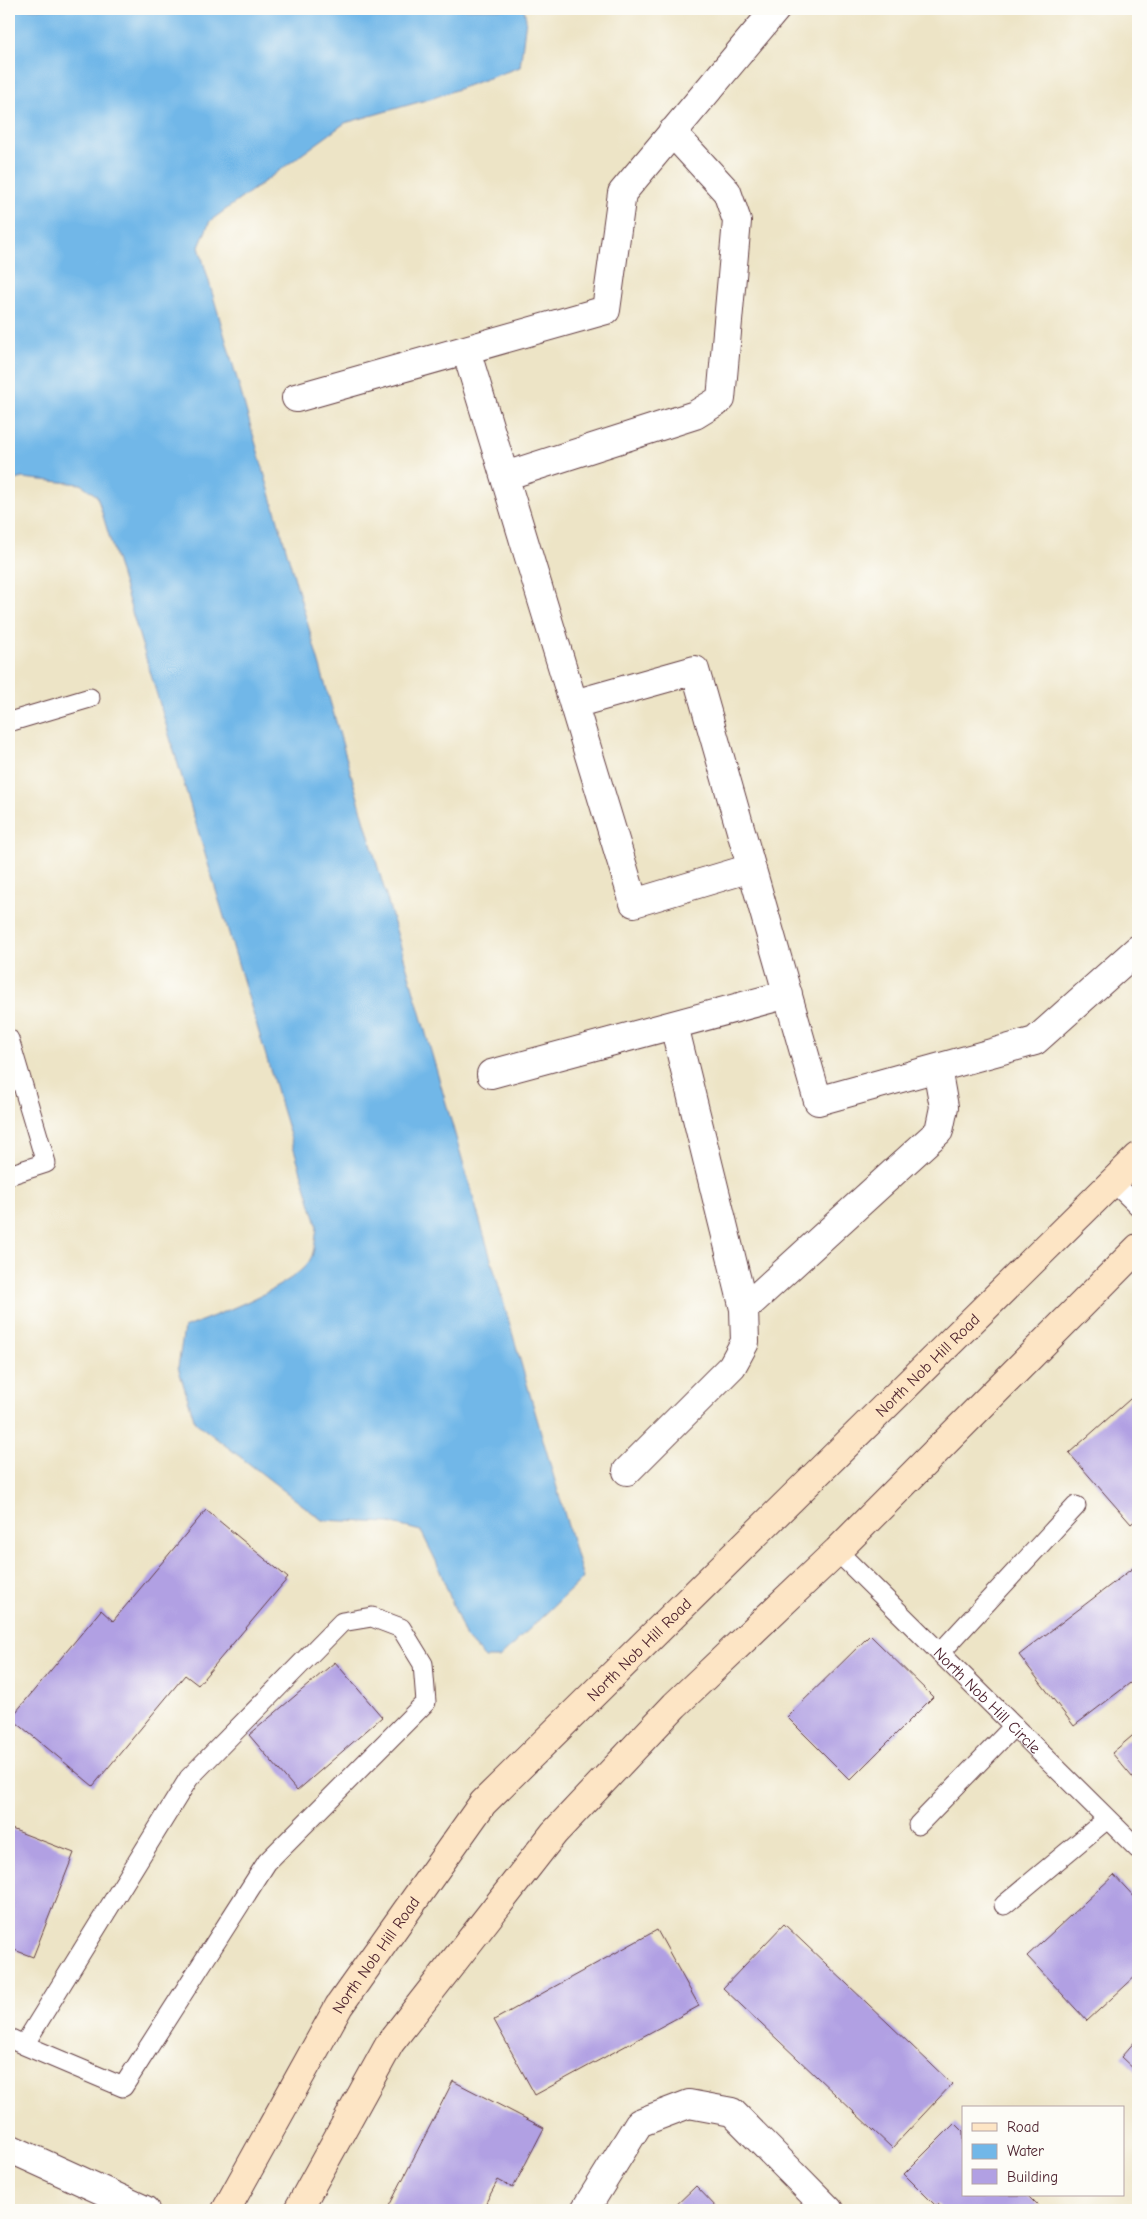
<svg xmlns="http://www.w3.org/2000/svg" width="1147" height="2219" font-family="'Comic Neue',sans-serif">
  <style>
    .water { fill: #71b7e8; stroke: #5e6b8a }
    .building { fill: #b1a0e3 }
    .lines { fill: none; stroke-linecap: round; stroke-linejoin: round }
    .service-casing { stroke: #623d42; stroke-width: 21 }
    .minor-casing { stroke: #623d42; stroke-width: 30 }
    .tertiary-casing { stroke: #623d42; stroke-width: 30 }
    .secondary-casing { stroke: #623d42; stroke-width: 30 }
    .service { stroke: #fff; stroke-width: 19 }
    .minor { stroke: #fff; stroke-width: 28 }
    .tertiary { stroke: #fff; stroke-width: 28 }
    .secondary { stroke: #fde5c5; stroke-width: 28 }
    .labels { text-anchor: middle; stroke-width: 4; stroke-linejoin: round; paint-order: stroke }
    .street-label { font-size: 16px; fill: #4a1f2b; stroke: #fdfcf7 }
  </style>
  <rect width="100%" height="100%" fill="#fdfcf7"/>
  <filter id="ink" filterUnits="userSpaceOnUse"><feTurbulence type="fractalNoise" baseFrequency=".02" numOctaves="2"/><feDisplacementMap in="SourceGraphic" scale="10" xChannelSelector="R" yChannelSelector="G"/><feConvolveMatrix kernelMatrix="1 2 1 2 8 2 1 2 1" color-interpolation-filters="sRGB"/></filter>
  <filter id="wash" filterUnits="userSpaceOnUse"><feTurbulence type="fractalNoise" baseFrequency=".0096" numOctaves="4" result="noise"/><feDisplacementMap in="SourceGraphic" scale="20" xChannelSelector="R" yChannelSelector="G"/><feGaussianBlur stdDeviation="1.12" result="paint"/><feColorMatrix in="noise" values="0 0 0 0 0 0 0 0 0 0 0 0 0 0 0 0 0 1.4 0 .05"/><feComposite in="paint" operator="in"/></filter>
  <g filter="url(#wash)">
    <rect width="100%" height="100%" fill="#ede4c6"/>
    <!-- water -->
    <path class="water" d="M9,9H524L526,19L520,67L433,98L345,123L210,221L199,247L583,1578L499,1658H485L466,1638L436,1561L421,1531L389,1523L322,1520L195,1422L178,1367L184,1328C212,1316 301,1285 312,1256C315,1247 316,1235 317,1225L97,496L81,484L22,478L9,482Z"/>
    <g id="blocks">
      <!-- building -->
      <path class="building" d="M1138,1392V1518L1131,1524L1069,1453Z
        M206,1510L288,1578L198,1685L185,1675L93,1786L11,1718L101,1610L113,1621Z
        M1138,1564V1677L1074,1726L1019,1655Z
        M870,1635L933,1697L850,1780L787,1717Z
        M335,1662L382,1717L297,1791L249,1735Z
        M1138,1731V1784L1112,1753Z
        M9,1828L74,1853L33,1957L9,1948Z
        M1114,1875L1138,1901V1974L1087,2021L1027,1956Z
        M784,1924L952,2084L892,2148L723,1988Z
        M657,1930L699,2006L535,2095L494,2020Z
        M1138,2038V2073L1121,2057Z
        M453,2081L544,2128L513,2188L498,2180L482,2210H387Z
        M955,2123L963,2131V2195H1027L1042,2210H944L938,2204L936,2206L904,2174Z
        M696,2186L719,2210H671Z"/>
    </g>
  </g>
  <g filter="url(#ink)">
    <use href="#blocks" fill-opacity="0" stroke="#623d42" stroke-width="1"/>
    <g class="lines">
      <defs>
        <g id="service">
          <path d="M9,722L90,698"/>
          <path d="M9,1039L46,1163L9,1175"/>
          <path d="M1113,1182L1138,1206"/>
          <path id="s1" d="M837,1551L1138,1849"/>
          <path d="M940,1653L1076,1506"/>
          <path d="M918,1825L1014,1726"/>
          <path d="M1004,1905L1107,1819"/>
          <path d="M9,2038L24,2045L123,2087L267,1862L426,1702L423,1664L401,1628L372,1617L342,1622L189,1778L24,2045"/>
        </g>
        <path id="minor" d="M466,350L634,903L751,868
          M296,398L606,310L622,193L776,9
          M505,476L695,415L721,399L737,221L727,192L672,132
          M574,704L695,670L818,1101L1035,1041L1138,949
          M491,1074L788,994
          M744,1309L939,1131L944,1107L937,1068
          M627,1471L732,1366L745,1342L744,1309L674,1025
          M585,2210L639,2123L689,2104L732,2112L829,2210"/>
        <path id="tertiary" d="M9,2148L145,2210"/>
        <g id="secondary">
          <path id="s2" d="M226,2210L339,2006L483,1803L1138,1157"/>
          <path d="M298,2210L390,2043L554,1833L675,1705L837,1551L1138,1248"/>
        </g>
      </defs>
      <!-- service casing -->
      <use href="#service" class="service-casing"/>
      <!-- minor casing -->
      <use href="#minor" class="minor-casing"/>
      <!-- tertiary casing -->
      <use href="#tertiary" class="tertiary-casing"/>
      <!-- secondary casing -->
      <use href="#secondary" class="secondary-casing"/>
      <!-- service -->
      <use href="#service" class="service"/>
      <!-- minor -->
      <use href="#minor" class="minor"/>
      <!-- tertiary -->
      <use href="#tertiary" class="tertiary"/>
      <!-- secondary -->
      <use href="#secondary" class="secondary"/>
    </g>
  </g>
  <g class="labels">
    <!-- street labels -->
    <g class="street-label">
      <text dy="6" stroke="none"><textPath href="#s2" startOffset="1106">North Nob Hill Road</textPath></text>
      <text dy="6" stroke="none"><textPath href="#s2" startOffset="701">North Nob Hill Road</textPath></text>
      <text dy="6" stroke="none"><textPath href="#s1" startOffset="212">North Nob Hill Circle</textPath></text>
      <text dy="6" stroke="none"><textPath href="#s2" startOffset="296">North Nob Hill Road</textPath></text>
    </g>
  </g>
  <!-- margin -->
  <rect width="1147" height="2219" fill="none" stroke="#fdfcf7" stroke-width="30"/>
  <!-- legend -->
  <rect x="962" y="2106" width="162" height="90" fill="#fdfcf7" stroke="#b5a4a5"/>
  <rect x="972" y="2123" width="25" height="8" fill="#fde5c5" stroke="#b5a4a5"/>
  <text x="1007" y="2132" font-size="15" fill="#4a1f2b">Road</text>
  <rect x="972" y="2144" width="25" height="15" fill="#71b7e8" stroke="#b5a4a5"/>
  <text x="1007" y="2156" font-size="15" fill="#4a1f2b">Water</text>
  <rect x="972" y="2169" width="25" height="15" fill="#b1a0e3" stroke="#b5a4a5"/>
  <text x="1007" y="2182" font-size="15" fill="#4a1f2b">Building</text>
</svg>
